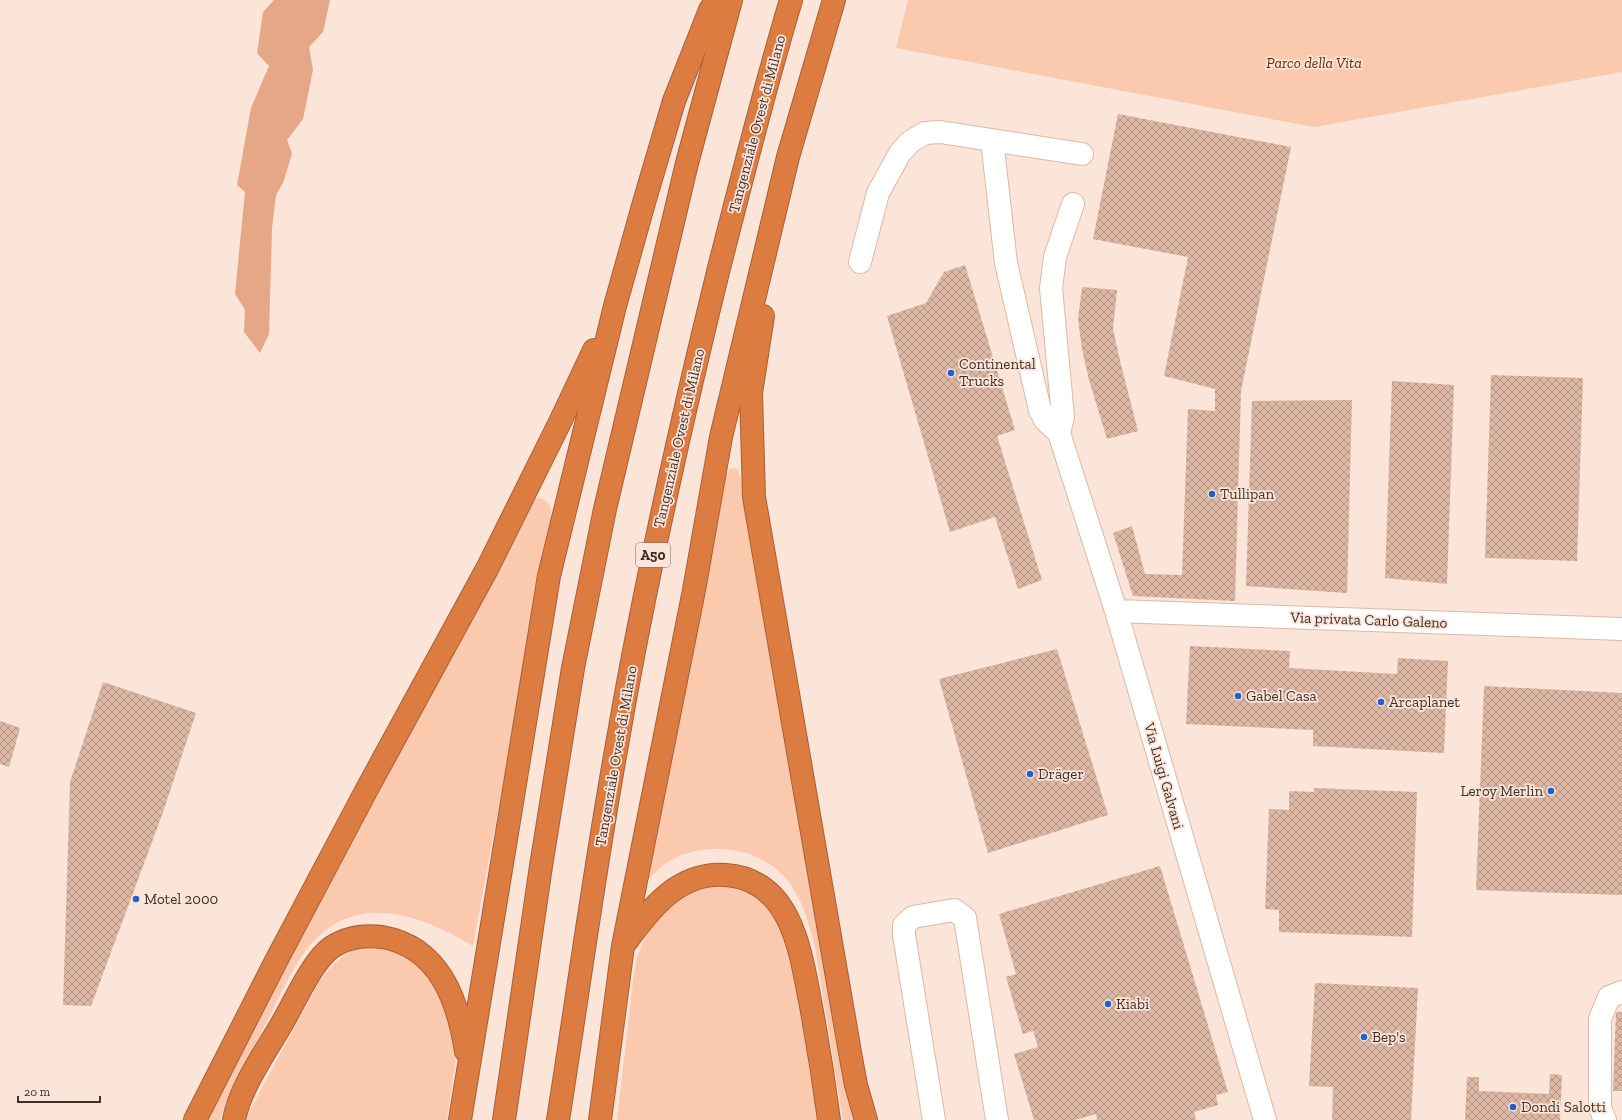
<svg xmlns="http://www.w3.org/2000/svg" width="1622" height="1120" font-family="'Zilla Slab',serif">
  <style>
    .green { fill: #fbc9ae }
    .water { fill: #e5a786 }
    .building { fill: url(#building-cross-hatch) }
    .lines { fill: none; stroke-linecap: round; stroke-linejoin: round }
    .minor-casing { stroke: #ddb8a5; stroke-width: 24 }
    .highway-casing { stroke: #a66139; stroke-width: 24 }
    .minor { stroke: #fff; stroke-width: 22 }
    .highway { stroke: #dd7c41; stroke-width: 22 }
    .poi-dot { fill: #1c62ce; stroke: #fbe4d8; stroke-width: 1.5 }
    .labels { text-anchor: middle; stroke-width: 3.5; stroke-linejoin: round; paint-order: stroke }
    .shield { fill: #fbe4d8; stroke: #77665e; stroke-width: 1 }
    .shield-label { font-size: 14px; font-weight: bold; fill: #3f3029 }
    .park-label { font-size: 15px; font-style: italic; fill: #652e07; stroke: #fbe4d8 }
    .street-label { font-size: 15px; fill: #3f3029; stroke: #fbe4d8 }
    .poi-label { font-size: 15px; fill: #3f3029; stroke: #fbe4d8; text-anchor: start }
  </style>
  <defs>
    <pattern id="building-cross-hatch" width="8" height="8" patternUnits="userSpaceOnUse"><rect width="8" height="8" fill="#dcb7a4"/><path d="M0 0l8 8M0 8l8-8" fill="none" stroke="#b49586"/></pattern>
  </defs>
  <rect width="100%" height="100%" fill="#fbe4d8"/>
  <!-- green -->
  <path class="green" d="M908,0H1622V72L1314,127L896,48Z
    M733,468L737,469L743,484L855,1120H843L815,947C809,923 803,901 789,882C761,844 697,838 661,867C657,871 652,876 648,880L726,476L729,470Z
    M539,498C551,501 552,509 551,521L473,946C417,912 349,889 303,954C292,970 283,989 274,1007C258,1039 242,1070 226,1102L220,1120H206L528,506L533,500Z
    M729,883L760,895L789,935L819,1120H617L633,981L637,957L645,938L654,920L692,886Z
    M370,945L383,946L414,960L433,980L448,1002L457,1050L447,1120H246L248,1114L319,982C336,961 344,951 370,945Z"/>
  <!-- water -->
  <path class="water" d="M274,0H330L323,32L309,47L313,70L303,119L287,140L292,154L283,183L276,195L272,228L269,334L260,353L244,332L245,310L235,294L245,192L237,185L251,108L269,66L257,53L263,12Z"/>
  <!-- building -->
  <path class="building" d="M1118,114L1291,147L1241,391L1235,601L1133,596L1113,533L1132,526L1145,574L1182,575L1188,409L1215,411V389L1164,376L1188,257L1093,239Z
    M965,265L1015,430L997,436L1042,580L1018,589L995,517L950,532L887,316L926,303L944,272Z
    M1082,287L1117,290L1113,329L1121,365L1138,431L1107,439L1089,380L1082,349L1078,319Z
    M1491,375L1583,378L1577,561L1485,558Z
    M1392,381L1454,385L1447,584L1385,578Z
    M1352,400L1347,593L1246,586L1252,401Z
    M1190,646L1290,651L1289,668L1397,674L1398,658L1448,661L1444,753L1313,746V730L1186,724Z
    M1057,649L1108,815L988,853L939,679Z
    M103,682L196,713L162,815L91,1006L63,1005L70,782Z
    M1484,686L1622,693V895L1476,890Z
    M0,721L20,728L9,767L0,764Z
    M1314,788L1417,792L1412,937L1279,932V910L1265,909L1269,809L1289,810V791L1314,792Z
    M1160,866L1228,1092L1216,1095L1218,1105L1194,1112L1196,1120H1097L1096,1114L1075,1120H1034L1014,1054L1038,1047L1033,1031L1023,1034L1006,977L1016,974L999,914Z
    M1315,983L1418,988L1411,1120H1332L1333,1087L1309,1086Z
    M1616,1012H1622V1091H1613Z
    M1550,1074L1562,1075L1560,1120H1465L1467,1077H1479V1091L1549,1094Z"/>
  <g class="lines">
    <defs>
      <path id="minor" d="M992,140L1006,263L1040,410L1045,420L1059,433L1116,611L1265,1120
        M860,262L878,193L900,153L910,142L925,133L940,132L1082,154
        M1059,433L1063,417L1051,288L1055,257L1073,204
        M1116,611L1622,629
        M934,1120L904,935V925L913,917L954,910L965,918L997,1120
        M1605,1120L1600,1108V1019L1609,997L1622,992"/>
      <path id="highway" d="M763,316L751,393L754,497L851,1058L856,1085L866,1120
        M626,942C651,908 679,871 726,875C793,880 801,955 811,1006C818,1044 824,1082 829,1120
        M195,1120L276,961L367,789L488,567L561,420L594,350
        M234,1120C240,1087 267,1050 284,1020C296,999 313,960 332,947C347,937 366,935 382,937C440,947 458,1001 466,1051
        M460,1120L549,576L615,306L645,199L674,101L710,10L716,0
        M504,1120L541,866L573,668L605,509L687,163L731,0
        M558,1120C578,993 595,866 618,739C645,582 680,427 718,272C741,181 764,90 791,0
        M600,1120L623,946L694,590L721,437L788,157L834,0"/>
    </defs>
    <!-- minor casing -->
    <use href="#minor" class="minor-casing"/>
    <!-- highway casing -->
    <use href="#highway" class="highway-casing"/>
    <!-- minor -->
    <use href="#minor" class="minor"/>
    <!-- highway -->
    <use href="#highway" class="highway"/>
  </g>
  <!-- markers -->
  <g class="poi-dot">
    <circle cx="951" cy="373" r="4"/>
    <circle cx="1212" cy="494" r="4"/>
    <circle cx="1238" cy="696" r="4"/>
    <circle cx="1381" cy="702" r="4"/>
    <circle cx="1030" cy="774" r="4"/>
    <circle cx="1551" cy="791" r="4"/>
    <circle cx="136" cy="899" r="4"/>
    <circle cx="1108" cy="1004" r="4"/>
    <circle cx="1364" cy="1037" r="4"/>
    <circle cx="1513" cy="1107" r="4"/>
  </g>
  <g class="labels">
    <!-- shield labels -->
    <rect class="shield" x="636" y="543" width="34" height="24" rx="3"/>
    <g class="shield-label">
      <text x="653" y="560">A50</text>
    </g>
    <!-- park labels -->
    <g class="park-label">
      <text x="1314" y="68">Parco della Vita</text>
    </g>
    <!-- street labels -->
    <g class="street-label">
      <text transform="translate(757 124) rotate(-75)" y="5">Tangenziale Ovest di Milano</text>
      <text transform="translate(679 438) rotate(-77)" y="5">Tangenziale Ovest di Milano</text>
      <text transform="translate(1369 620) rotate(2)" y="5">Via privata Carlo Galeno</text>
      <text transform="translate(616 756) rotate(-80)" y="5">Tangenziale Ovest di Milano</text>
      <text transform="translate(1164 776) rotate(74)" y="5">Via Luigi Galvani</text>
    </g>
    <!-- poi labels -->
    <g class="poi-label">
      <text x="959" y="369">Continental<tspan x="959" dy="17">Trucks</tspan></text>
      <text x="1220" y="499">Tullipan</text>
      <text x="1246" y="701">Gabel Casa</text>
      <text x="1389" y="707">Arcaplanet</text>
      <text x="1038" y="779">Dräger</text>
      <text x="1543" y="796" text-anchor="end">Leroy Merlin</text>
      <text x="144" y="904">Motel 2000</text>
      <text x="1116" y="1009">Kiabi</text>
      <text x="1372" y="1042">Bep's</text>
      <text x="1521" y="1112">Dondi Salotti</text>
    </g>
  </g>
  <!-- scale -->
  <path d="M18 1096v6h82v-6" fill="none" stroke="#3f3029" stroke-width="2"/>
  <text x="24" y="1096" font-size="12" fill="#3f3029" stroke="#fbe4d8" stroke-width="3" paint-order="stroke">20 m</text>
</svg>
